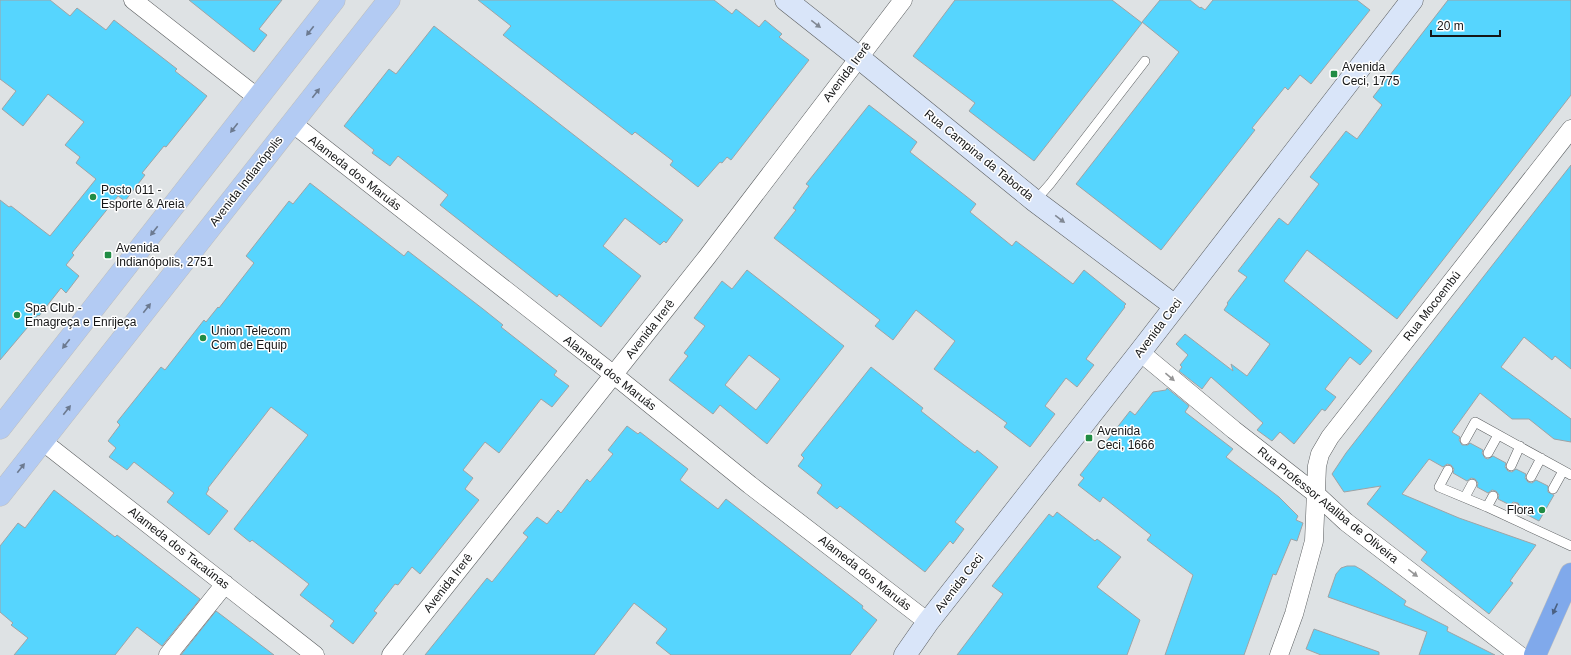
<svg xmlns="http://www.w3.org/2000/svg" width="1571" height="655" font-family="Helvetica,sans-serif">
  <style>
    .building { fill: #56d5fe; stroke: #9fa3a5; fill-rule: evenodd }
    .lines { fill: none; stroke-linecap: round; stroke-linejoin: round }
    .lane-casing { stroke: #5a5d5f; stroke-width: 10 }
    .street-casing { stroke: #5a5d5f; stroke-width: 19 }
    .secondary-casing { stroke: #5a5d5f; stroke-width: 23 }
    .primary-casing { stroke: #bdbebe; stroke-width: 23 }
    .highway-casing { stroke: #bdbebe; stroke-width: 23 }
    .lane { stroke: #fff; stroke-width: 9 }
    .street { stroke: #fff; stroke-width: 18 }
    .secondary { stroke: #d9e5f9; stroke-width: 22 }
    .primary { stroke: #b3cbf3; stroke-width: 22 }
    .highway { stroke: #80a9eb; stroke-width: 22 }
    .oneway { fill: #818893 }
    .oneway2 { fill: #6c7a90 }
    .oneway3 { fill: #969697 }
    .oneway4 { fill: #4a6081 }
    .poi-dot { fill: #218c44; stroke: #fff; stroke-width: 1.5 }
    .labels { text-anchor: middle; stroke-width: 3; stroke-linejoin: round; paint-order: stroke }
    .poi-label { font-size: 12px; fill: #151617; stroke: #fff; text-anchor: start }
    .street-label { font-size: 12px; fill: #151617; stroke: #fff }
  </style>
  <rect width="100%" height="100%" fill="#dee2e4"/>
  <!-- building -->
  <path class="building" d="M0,0H50L70,16L77,8L106,30L114,20L177,69L175,71L207,96L166,147L164,146L142,173L145,175L125,201L118,196L72,253L74,255L66,265L79,276L66,293L61,288L39,316L38,315L0,360V200L9,207L11,206L50,236L96,179L76,163L80,157L65,145L84,122L48,94L23,126L2,109L16,91L0,79Z
    M189,0H282L259,29L267,35L254,52Z
    M478,0H714L732,14L736,9L759,27L765,20L782,34L779,37L809,60L731,160L727,157L722,163L720,162L698,187L670,165L673,161L635,132L632,135L503,35L511,26Z
    M955,0H1112L1142,23L1034,161L969,111L975,103L913,56Z
    M1160,0H1190L1200,8L1201,7L1205,10L1213,0H1357L1370,10L1311,84L1300,75L1288,90L1285,87L1252,128L1255,130L1161,250L1076,184L1179,52L1142,22Z
    M1448,0H1571V95L1397,319L1307,250L1284,281L1372,351L1360,365L1350,357L1325,389L1336,397L1325,411L1322,409L1294,444L1280,432L1272,441L1257,430L1263,423L1211,377L1202,389L1179,371L1182,367L1180,365L1188,355L1176,344L1185,334L1233,371L1231,364L1247,376L1270,344L1224,310L1228,304L1227,303L1247,277L1238,271L1279,218L1288,225L1319,184L1310,177L1346,131L1357,139L1382,105L1373,97Z
    M434,26L683,220L666,243L664,241L660,245L625,218L603,246L641,276L601,327L559,294L557,297L440,205L448,195L398,156L390,166L372,153L374,150L344,126L389,69L396,74Z
    M869,105L917,142L910,152L976,204L970,212L1012,246L1016,241L1073,284L1084,270L1126,304L1124,306L1125,307L1086,359L1094,365L1077,387L1066,378L1045,406L1055,414L1030,447L1004,427L1007,423L934,369L955,341L916,310L893,340L875,326L880,320L774,238L796,210L793,208L809,186L806,184Z
    M1571,165V369L1555,356L1552,360L1524,337L1501,367L1571,419V442L1554,439L1529,419H1512L1480,393L1452,432L1460,437L1459,440L1462,445H1468L1470,443L1483,450L1482,453L1485,458L1488,459L1493,456L1506,463L1505,467L1508,471L1512,472L1516,469L1526,474L1525,478L1528,482L1532,483L1536,480L1548,486V492L1554,495L1539,521L1520,511V506L1518,503L1513,502L1510,505L1498,499L1499,495L1496,491L1492,490L1488,493L1477,487L1478,483L1475,479L1471,478L1467,481L1453,473L1454,469L1451,465L1447,464L1443,467L1429,459L1402,494L1459,518L1536,545L1510,581L1513,583L1489,614L1421,560L1427,552L1367,504L1381,486L1344,492L1332,474L1346,453L1491,267Z
    M310,183L404,256L408,251L483,309L503,325L501,327L557,371L554,375L569,386L552,407L541,399L499,453L485,442L463,470L473,478L465,489L479,500L420,574L412,567L398,585L395,584L374,611L377,613L353,644L330,626L334,621L300,595L309,584L252,540L250,542L234,529L308,435L271,407L208,488L209,489L206,494L228,511L209,535L167,502L174,493L134,462L127,470L109,457L116,448L108,441L120,425L117,422L161,367L165,370L204,320L206,322L218,307L219,308L254,263L246,256L289,201L293,204Z
    M747,270L844,346L767,444L720,405L713,414L669,380L688,356L684,353L705,326L694,318L722,281L732,289ZM749,355L780,379L756,410L725,385Z
    M871,367L923,408L921,411L964,445L975,453L977,450L998,467L955,522L964,529L953,544L950,541L925,572L840,506L837,509L817,493L822,485L798,466L804,458L801,455Z
    M1167,388L1189,406L1185,412L1233,449L1226,457L1279,497L1298,516L1296,520L1303,523L1297,541L1291,539L1276,575L1273,574L1244,655H1165L1193,575L1147,540L1151,535L1103,497L1100,502L1078,485L1084,478L1080,475L1130,411L1135,415L1153,392L1166,390Z
    M627,426L638,434L640,432L688,469L680,480L718,509L726,499L863,606L862,608L877,620L850,655H671L656,643L667,629L634,603L594,655H425L487,578L492,582L528,537L523,533L537,517L547,524L558,510L561,513L587,479L590,482L613,454L608,450Z
    M54,490L115,537L117,535L200,599L162,646L137,627L115,655H14L28,638L11,625L13,623L0,612V546L18,523L25,528Z
    M1057,512L1095,541L1097,539L1121,557L1097,587L1140,620L1127,655H957L1003,594L992,586L1049,514L1053,517Z
    M1347,566H1355L1362,570L1406,601L1404,605L1448,627L1447,631L1495,655H1419L1427,632L1328,597L1336,574L1341,568Z
    M216,611L220,614L274,655H181Z
    M1314,629L1379,652V655H1321L1306,649Z"/>
  <g class="lines">
    <defs>
      <path id="lane" d="M1035,201L1050,184L1145,61
        M1465,440L1475,422L1571,475
        M1488,453L1498,435
        M1511,466L1520,446
        M1448,470L1439,487L1487,507L1571,546
        M1531,477L1541,458
        M1553,489L1563,471
        M1465,497L1472,484
        M1487,507L1493,496
        M1509,517L1515,508"/>
      <path id="street" d="M133,0L258,98
        M292,123L614,375L750,485L928,622
        M1140,352L1234,430L1316,494L1346,522L1519,655
        M42,441L315,655
        M168,655L225,584
        M391,655L707,257L903,0
        M1279,655L1294,614L1314,541L1317,466L1320,454L1330,437L1571,129"/>
      <path id="secondary" d="M786,0L858,57L1035,201L1175,306
        M905,655L928,622L1140,352L1412,0"/>
      <path id="primary" d="M0,428L334,0
        M0,495L389,0"/>
      <path id="highway" d="M1535,655L1571,574"/>
    </defs>
    <!-- lane casing -->
    <use href="#lane" class="lane-casing"/>
    <!-- street casing -->
    <use href="#street" class="street-casing"/>
    <!-- secondary casing -->
    <use href="#secondary" class="secondary-casing"/>
    <!-- primary casing -->
    <use href="#primary" class="primary-casing"/>
    <!-- highway casing -->
    <use href="#highway" class="highway-casing"/>
    <!-- lane -->
    <use href="#lane" class="lane"/>
    <!-- street -->
    <use href="#street" class="street"/>
    <!-- secondary -->
    <use href="#secondary" class="secondary"/>
    <!-- primary -->
    <use href="#primary" class="primary"/>
    <!-- highway -->
    <use href="#highway" class="highway"/>
  </g>
  <!-- one-way arrows -->
  <defs><path id="oneway-solid" d="M-6-.8H1V-3.2L6.5 0L1 3.2V.8H-6Z"/></defs>
  <g class="oneway">
    <use href="#oneway-solid" transform="translate(816 24) rotate(38)"/>
    <use href="#oneway-solid" transform="translate(1060 219) rotate(37)"/>
  </g>
  <g class="oneway2">
    <use href="#oneway-solid" transform="translate(310 31) rotate(128)"/>
    <use href="#oneway-solid" transform="translate(316 93) rotate(-52)"/>
    <use href="#oneway-solid" transform="translate(234 128) rotate(128)"/>
    <use href="#oneway-solid" transform="translate(154 231) rotate(128)"/>
    <use href="#oneway-solid" transform="translate(147 308) rotate(-52)"/>
    <use href="#oneway-solid" transform="translate(66 344) rotate(128)"/>
    <use href="#oneway-solid" transform="translate(67 410) rotate(-52)"/>
    <use href="#oneway-solid" transform="translate(21 468) rotate(-52)"/>
  </g>
  <g class="oneway3">
    <use href="#oneway-solid" transform="translate(1170 377) rotate(40)"/>
    <use href="#oneway-solid" transform="translate(1413 573) rotate(38)"/>
  </g>
  <use class="oneway4" href="#oneway-solid" transform="translate(1555 609) rotate(114)"/>
  <!-- markers -->
  <g class="poi-dot">
    <rect x="1330" y="70" width="8" height="8" rx="2"/>
    <circle cx="93" cy="197" r="4"/>
    <rect x="104" y="251" width="8" height="8" rx="2"/>
    <circle cx="17" cy="315" r="4"/>
    <circle cx="203" cy="338" r="4"/>
    <rect x="1085" y="434" width="8" height="8" rx="2"/>
    <circle cx="1542" cy="510" r="4"/>
  </g>
  <g class="labels">
    <!-- poi labels -->
    <g class="poi-label">
      <text x="1342" y="71">Avenida<tspan x="1342" dy="14">Ceci, 1775</tspan></text>
      <text x="101" y="194">Posto 011 -<tspan x="101" dy="14">Esporte &amp; Areia</tspan></text>
      <text x="116" y="252">Avenida<tspan x="116" dy="14">Indianópolis, 2751</tspan></text>
      <text x="25" y="312">Spa Club -<tspan x="25" dy="14">Emagreça e Enrijeça</tspan></text>
      <text x="211" y="335">Union Telecom<tspan x="211" dy="14">Com de Equip</tspan></text>
      <text x="1097" y="435">Avenida<tspan x="1097" dy="14">Ceci, 1666</tspan></text>
      <text x="1534" y="514" text-anchor="end">Flora</text>
    </g>
    <!-- street labels -->
    <g class="street-label">
      <text transform="translate(847 72) rotate(-53)" y="4">Avenida Irerê</text>
      <text transform="translate(979 155) rotate(39)" y="4">Rua Campina da Taborda</text>
      <text transform="translate(355 173) rotate(38)" y="4">Alameda dos Maruás</text>
      <text transform="translate(246 181) rotate(-52)" y="4">Avenida Indianópolis</text>
      <text transform="translate(1432 306) rotate(-52)" y="4">Rua Mocoembú</text>
      <text transform="translate(1158 328) rotate(-53)" y="4">Avenida Ceci</text>
      <text transform="translate(650 329) rotate(-52)" y="4">Avenida Irerê</text>
      <text transform="translate(610 373) rotate(38)" y="4">Alameda dos Maruás</text>
      <text transform="translate(1328 505) rotate(39)" y="4">Rua Professor Ataliba de Oliveira</text>
      <text transform="translate(179 548) rotate(38)" y="4">Alameda dos Tacaúnas</text>
      <text transform="translate(865 573) rotate(38)" y="4">Alameda dos Maruás</text>
      <text transform="translate(448 583) rotate(-52)" y="4">Avenida Irerê</text>
      <text transform="translate(959 583) rotate(-52)" y="4">Avenida Ceci</text>
    </g>
  </g>
  <!-- scale -->
  <path d="M1431 30v6h69v-6" fill="none" stroke="#151617" stroke-width="2"/>
  <text x="1437" y="30" font-size="12" fill="#151617" stroke="#ffffff" stroke-width="3" paint-order="stroke">20 m</text>
</svg>
